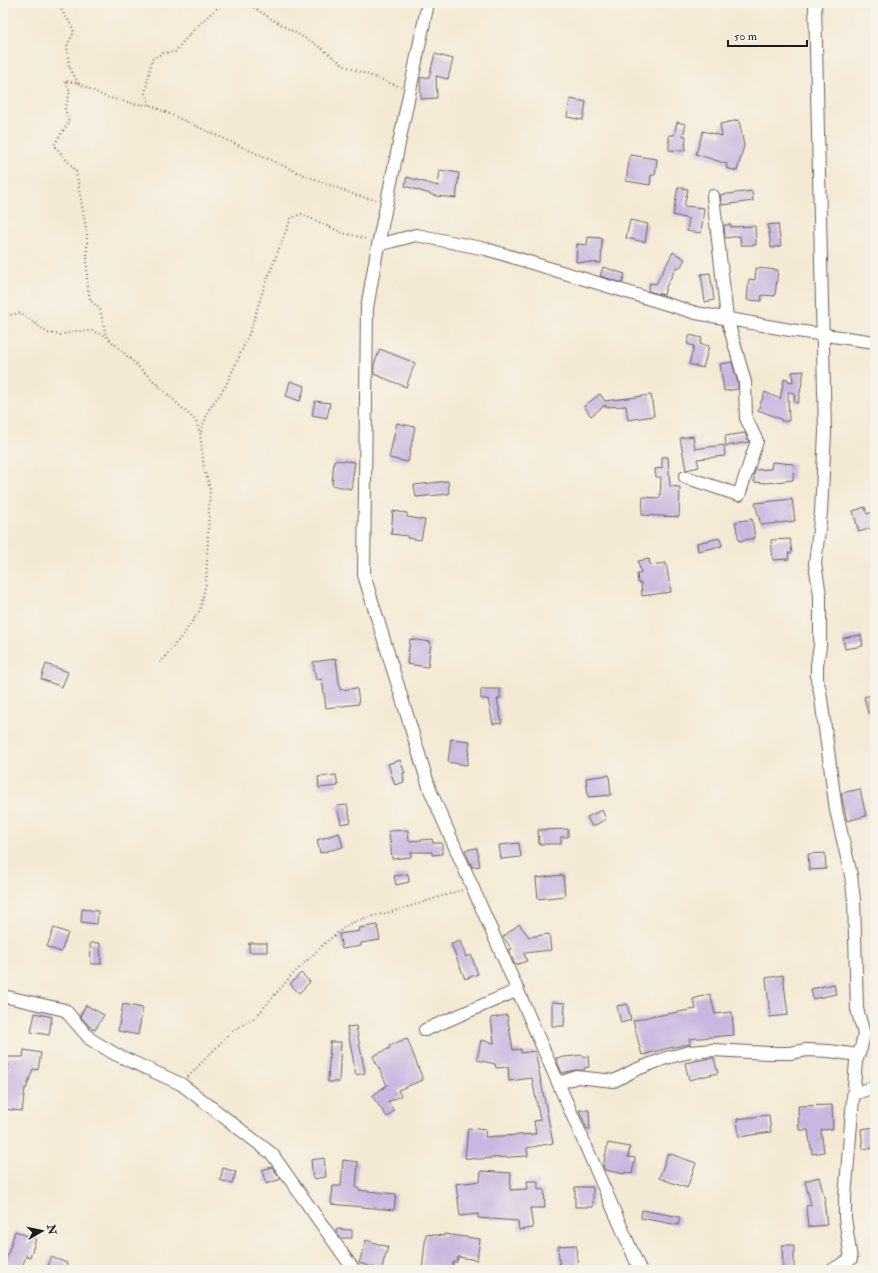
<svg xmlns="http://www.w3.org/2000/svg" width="878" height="1273" font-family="'IM FELL Double Pica',serif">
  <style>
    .building { fill: #cab7e1 }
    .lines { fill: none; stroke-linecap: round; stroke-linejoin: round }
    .minor-casing { stroke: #68645c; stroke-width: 14 }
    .path { stroke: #68645c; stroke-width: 2; stroke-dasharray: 1 3; stroke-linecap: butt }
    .minor { stroke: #fff; stroke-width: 12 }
  </style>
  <rect width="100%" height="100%" fill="#f7f3e8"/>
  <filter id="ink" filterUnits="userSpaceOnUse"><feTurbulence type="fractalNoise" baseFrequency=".025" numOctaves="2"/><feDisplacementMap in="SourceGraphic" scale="8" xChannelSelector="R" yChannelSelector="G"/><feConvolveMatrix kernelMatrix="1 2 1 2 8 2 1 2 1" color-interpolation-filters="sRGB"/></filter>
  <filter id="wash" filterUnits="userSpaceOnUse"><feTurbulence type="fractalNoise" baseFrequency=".012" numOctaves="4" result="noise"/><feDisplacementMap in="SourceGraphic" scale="16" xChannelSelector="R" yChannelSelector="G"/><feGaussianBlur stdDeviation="0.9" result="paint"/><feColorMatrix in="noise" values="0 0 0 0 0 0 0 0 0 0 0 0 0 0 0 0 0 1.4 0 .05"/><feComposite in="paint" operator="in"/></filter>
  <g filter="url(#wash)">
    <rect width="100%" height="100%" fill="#f4e9d4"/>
    <g id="blocks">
      <!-- building -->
      <path class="building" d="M435,54L453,59L448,79L436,76L437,98L421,99L420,78L429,77Z
        M570,99L586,102L583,120L567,117Z
        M739,120L744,146L737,171L726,168L727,164L696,154L703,131L722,136L720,124Z
        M677,122L686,124L683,136H686L685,151L669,150V135H674Z
        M630,155L657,159L655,175H651L650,185L626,181Z
        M440,170L459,173L456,198L436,196L405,186L407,177L438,186Z
        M678,187L688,189L684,206L704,208L701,233L687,231L689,219L673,215Z
        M752,191L753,201L722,205L720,195Z
        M630,220L648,224L645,242L626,238Z
        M778,224L781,246L771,248L768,225Z
        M724,225H731V227L755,226L756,245H741L740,236L725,238Z
        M588,237L602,238L601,263L576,262L577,244L587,245Z
        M673,252L685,259L680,268L677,266L666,287L664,295L648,291L650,283L656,284Z
        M603,267L625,274L622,283L600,276Z
        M756,268L778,270L775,296L762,295L761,301L747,300L749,279L755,280Z
        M710,273L714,300L705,302L701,274Z
        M690,335L702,338L700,344L709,346L703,368L689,364L694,346L687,344Z
        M380,349L415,363L406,387L374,374V365Z
        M732,362L738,383V389L724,391L720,364Z
        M804,371L798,403H795L794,393L788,392L789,421H781V419L758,410L765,392L780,399L784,379H788V381L793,382L792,372Z
        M290,381L305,386L300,401L286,396Z
        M600,394L605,401L651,395L654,416L628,420L626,406L605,407V405L591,416L584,406Z
        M315,401L330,403L327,418L312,415Z
        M397,423L415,427L408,462L389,458Z
        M745,433L749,442L726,446L725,436Z
        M693,436L695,449L724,445L725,456L697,459L699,467L686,470L680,438Z
        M662,457H668L670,486L680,487L679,517L642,515L643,497L660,498L661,477H656L655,469L662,468Z
        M334,460L355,462L351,489L332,485Z
        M772,462L794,464L793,480L766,483L754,482V475L755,470L771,469Z
        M448,481L449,494L416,497L414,485Z
        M792,499L795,521L761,525L755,503Z
        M865,507L867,514L875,511V527L859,532L853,511Z
        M393,511L407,513V517L425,520L421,540L407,538L408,536L391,534Z
        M752,519L755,538L739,541L735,522Z
        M720,538L722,546L698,551L697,543Z
        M790,539L792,553H788L789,559L773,560L771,540Z
        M649,559L650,565L666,563L671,592L642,596L641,583H638L637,574H641L638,561Z
        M861,635L863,646L845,649L843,638Z
        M410,639L431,642L428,667L407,664Z
        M336,659L340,690L357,688L359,704L326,708L322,679L316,680L313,662Z
        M46,664L68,672L62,687L41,679Z
        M481,689H500V699H497L502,723L493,724L488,699H481Z
        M875,694V712L868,713L864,697Z
        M451,739L470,741L467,765L448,762Z
        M400,760L405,773H403L404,782L395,785L388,764Z
        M336,775L338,786L319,788L318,777Z
        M609,775L611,795L588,797L586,778Z
        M860,789L866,816L847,821L841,793Z
        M347,805L351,822L341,824L337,806Z
        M602,810L606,819L592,827L587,817Z
        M568,829V837H561V844H539L538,830Z
        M408,830L409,841L432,839L433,843H442V854L432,855V852H411V857L392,859L389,831Z
        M339,833L343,847L320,853L317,840Z
        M519,843L521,857L501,859L499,845Z
        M477,848L480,866L472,867L465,850Z
        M825,853L826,869L809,870L808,854Z
        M408,874L409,882L396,885L394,876Z
        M563,875L565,896L538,899L536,878Z
        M82,909L98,911L97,924L81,922Z
        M519,924L529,937L549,934L551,950L524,953L527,961L515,965L509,950L512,949L503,937Z
        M377,925L380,940L361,943V946L342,949L339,934L360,931L359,928Z
        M54,928L68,933L61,952L47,947Z
        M460,941L466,957L471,955L478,974L465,979L451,944Z
        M90,943H100L101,964H91Z
        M249,943H267V952H249Z
        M301,973L310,982L299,993L290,984Z
        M783,975L788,1015L770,1017L766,978Z
        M834,984L836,994L813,999L811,989Z
        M710,994L715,1014L732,1012L734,1035L689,1039L690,1044L669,1048L642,1055L633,1021L655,1015V1016L696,1009L693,999Z
        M552,1002L565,1003L564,1026H552Z
        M123,1004L143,1008L138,1035L118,1031Z
        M627,1004L631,1020L621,1023L617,1006Z
        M86,1005L104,1015L95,1030L88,1025L80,1016Z
        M35,1013L52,1017L49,1035L31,1032Z
        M507,1015L513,1050L521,1049V1053L535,1051L553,1143L527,1148L528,1156L478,1159L465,1158L468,1128L486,1130L485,1137L536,1134L534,1121L540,1120L532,1078L509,1081L508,1067L496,1068L495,1064L477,1060L481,1040L494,1043L491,1018Z
        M356,1026L365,1073L356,1075L347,1027Z
        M407,1038L423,1080L398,1090L401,1096L388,1102L394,1111L387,1117L372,1096L387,1085L373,1056L390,1048L389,1046Z
        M330,1042H341L339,1082H328Z
        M24,1050L41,1053L38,1070L33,1069L26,1089L25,1088L22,1111L3,1109V1084L9,1065H3V1057H23Z
        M583,1055V1057L588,1056L589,1067L584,1068L585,1070H575L562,1073L556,1058Z
        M710,1058H714L718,1073L689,1080L685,1063Z
        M832,1105L833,1129L821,1130L824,1152L812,1154L808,1130H799L798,1106Z
        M579,1110H589L590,1129H587Z
        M769,1115L771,1132L739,1137L737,1119Z
        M875,1127V1148L863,1149L861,1129Z
        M608,1143L630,1147L628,1157L635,1158L632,1174L625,1172L624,1174L605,1170L603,1167Z
        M668,1153L696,1163L687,1188L659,1178Z
        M324,1158L326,1177L313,1179L311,1160Z
        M343,1160L358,1162L356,1188H359V1190L396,1194L394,1210L331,1204L333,1186H341Z
        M272,1167L281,1179L266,1184L262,1170Z
        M223,1168L236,1172L232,1184L220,1180Z
        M481,1171L511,1173L510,1190L528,1189L527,1181H538V1190L544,1189L545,1208H530L533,1228L519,1230L518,1221L478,1218V1214L460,1216L456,1184L480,1181Z
        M819,1177L825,1200H824L827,1225L808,1227L806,1206L811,1205L805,1181Z
        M575,1187H593V1207H575Z
        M642,1210L680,1217L678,1225L641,1218Z
        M336,1229L352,1230V1238H340L336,1231Z
        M15,1231L36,1239L30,1257L26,1256L21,1270H3Z
        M426,1234L444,1236V1234L480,1239L477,1260L458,1257L457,1262H453L452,1270H422Z
        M366,1240L388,1247L381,1270L359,1263Z
        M576,1245L578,1270H560L558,1246Z
        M782,1245H794V1270H783Z
        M51,1257L67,1263L65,1270H47Z"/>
    </g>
  </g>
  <g filter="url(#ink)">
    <use href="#blocks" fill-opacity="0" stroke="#68645c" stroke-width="1"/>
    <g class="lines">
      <defs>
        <path id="minor" d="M428,3L378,245L367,308L364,575L430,790L640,1270
          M815,3L825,432L821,512L815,564L820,595V646L817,665V679L820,691L836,810L851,875L854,900L857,1009L864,1034L861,1048L856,1061L845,1198V1218L851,1259L832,1270
          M378,245L416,235L486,249L696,313L790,330L875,342
          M685,477L739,495L757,441L746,418L745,382L727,318L713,196
          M3,996L65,1010L90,1039L115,1054L181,1084L272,1154L354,1270
          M425,1030L518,990
          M559,1083L577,1077L614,1081L635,1070L666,1058L690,1052L713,1050L768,1053H790L807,1050L829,1051L858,1055
          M854,1094L868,1089L875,1088"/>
      </defs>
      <!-- minor casing -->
      <use href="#minor" class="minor-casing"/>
      <!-- path -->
      <path class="path" d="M57,3L70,23L74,32L67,46L69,66L78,83
        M247,3L273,20L317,45L345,66L401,87
        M150,105L145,93L152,59L163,53L175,52C189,34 205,17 224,3
        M3,316L21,313L48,333L60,335L76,331H92L106,336
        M201,432L208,411L225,387L239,357L251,329L263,290L291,218L301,214L343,233L360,237L368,240
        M160,663L185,632L200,610L206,583L210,488L204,469L200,433L196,421L106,336L100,309L90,300L87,280V234L76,171L54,145L69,122L65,109L70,92L65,81L78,83L106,97L135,104L150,105L297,172L355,195L376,200
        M188,1077L232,1031L256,1017L291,976L326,942L349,924L365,918L395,911L462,890"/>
      <!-- minor -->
      <use href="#minor" class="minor"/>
    </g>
  </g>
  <!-- margin -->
  <rect width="878" height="1273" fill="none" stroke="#f7f3e8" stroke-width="16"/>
  <!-- north arrow -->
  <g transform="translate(42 1231) rotate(81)" stroke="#f7f3e8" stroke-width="3" paint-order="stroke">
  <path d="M0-3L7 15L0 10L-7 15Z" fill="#1c1c1c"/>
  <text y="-6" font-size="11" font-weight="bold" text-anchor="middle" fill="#1c1c1c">N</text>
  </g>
  <!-- scale -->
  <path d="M728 40v6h79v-6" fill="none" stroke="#1c1c1c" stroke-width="2"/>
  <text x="734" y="40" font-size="12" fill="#1c1c1c" stroke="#f7f3e8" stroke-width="3" paint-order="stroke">50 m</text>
</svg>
